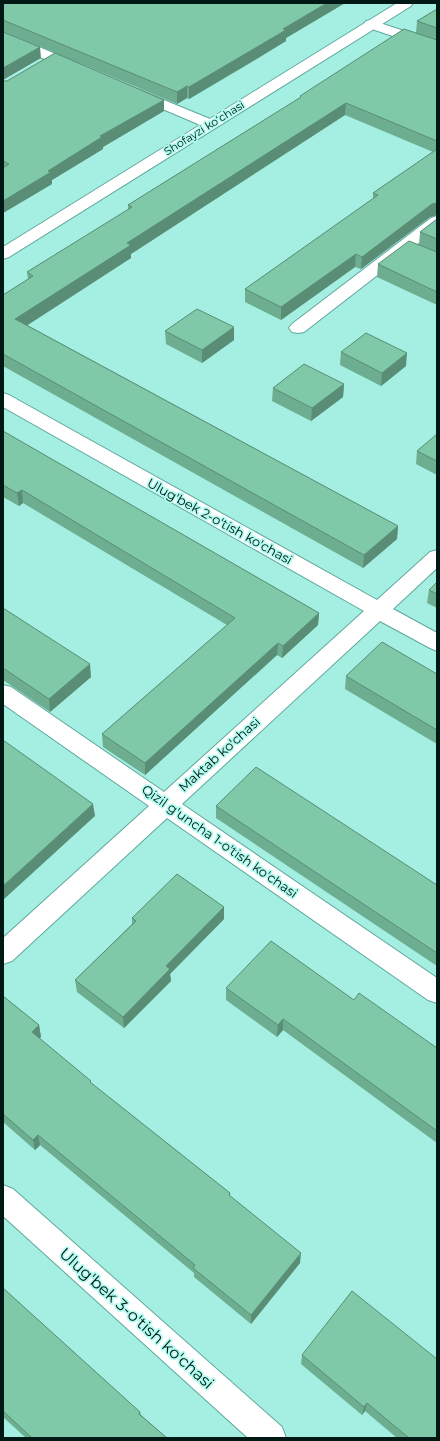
<svg xmlns="http://www.w3.org/2000/svg" width="440" height="1441" font-family="Montserrat,sans-serif">
  <style>
    .lines { fill: none; stroke-linecap: round; stroke-linejoin: round }
    .minor-casing { stroke: #5fa89d; stroke-width: 2 }
    .tertiary-casing { stroke: #5fa89d; stroke-width: 2 }
    .minor { fill: #fff; fill-rule: evenodd }
    .tertiary { fill: #fff; fill-rule: evenodd }
    .wall { fill: #6dad90 }
    .shaded-wall { fill: #598d76 }
    .building { fill: #7fc9a8; stroke: #598d76 }
    .labels { text-anchor: middle; stroke-width: 3.5; stroke-linejoin: round; paint-order: stroke }
    .far-street-label { font-size: 11px; fill: #001915; stroke: #b1fbef }
    .street-label { font-size: 13px; fill: #001915; stroke: #b1fbef }
    .near-street-label { font-size: 16px; fill: #001915; stroke: #b1fbef }
  </style>
  <rect width="100%" height="100%" fill="#a4eee2"/>
  <g class="lines">
    <defs>
      <path id="minor" d="M371,20L437,42V51L366,27L364,24L366,21Z
        M3,32L82,65L84,68L82,71L77,72L72,71L3,41Z
        M137,89L215,121L217,124L215,127L210,128L205,127L132,96L130,93L132,90Z
        M437,216V229L304,332L298,333L292,332L289,328L292,324L431,218Z
        M3,393L9,395L377,600L430,552L437,550V568L393,609L437,633V651L430,648L380,621L182,804L437,978V1003L428,1000L167,818L12,961L3,964V938L149,806L3,704V685L11,687L164,792L364,611L3,407Z
        M3,1185L13,1189L282,1427L286,1438H248L3,1216Z"/>
      <path id="tertiary" d="M397,3H413L411,6L9,257L3,259V247Z"/>
    </defs>
    <!-- minor casing -->
    <use href="#minor" class="minor-casing"/>
    <!-- tertiary casing -->
    <use href="#tertiary" class="tertiary-casing"/>
    <!-- minor -->
    <use href="#minor" class="minor"/>
    <!-- tertiary -->
    <use href="#tertiary" class="tertiary"/>
  </g>
  <!-- wall -->
  <path class="wall" d="M3,3H345L286,38V41L252,62L189,99L187,98L177,104L3,31Z
    M437,9V215L430,217L361,269L355,267L281,320L245,302V289L373,199V193L433,152L345,115L131,254V258L27,325L398,526L397,539L363,568L3,366V295L28,279L27,272L128,210V205L300,98V96L416,33L417,21Z
    M3,81L164,100V111L103,147V149L52,180V184L3,213Z
    M437,219V305L377,277L378,264L432,250L419,245L420,232Z
    M165,331L234,340L202,363L166,344Z
    M341,352L406,366L381,386L340,365Z
    M344,384L343,397L311,421L272,401L273,388Z
    M3,431L319,613L318,625L282,658L277,655L145,775L103,747L102,734L227,625L23,503L19,506L3,497Z
    M437,434V475L416,464L417,451Z
    M437,582V608L427,603L429,590Z
    M3,608L91,677L50,712L3,680Z
    M437,674V744L345,689L346,676Z
    M216,806L437,885V966L216,818Z
    M132,918L224,919L170,974L171,981L124,1028L77,992L75,980L132,924Z
    M226,988L354,1000L437,1048V1143L283,1030L277,1037L226,1000Z
    M3,996L39,1025L41,1037L39,1038L91,1083L230,1193V1197L300,1263L251,1324L194,1277V1273L40,1145L35,1150L3,1122Z
    M3,1288L140,1412L141,1415L167,1438H26L3,1417Z
    M302,1355L437,1438H397L365,1411L362,1415L301,1364Z"/>
  <!-- shaded-wall -->
  <path class="shaded-wall" d="M327,3H345L286,38V41L189,99V87L283,29Z
    M40,47L41,58L3,80V68Z
    M187,86V98L177,104V92Z
    M164,100V111L103,147V149L52,180V184L3,213V201L100,136Z
    M346,103L345,115L131,254V258L17,332L15,319L127,243Z
    M437,203V215L430,217L361,269L362,257L432,204Z
    M356,254L355,267L281,320V307Z
    M234,327V340L202,363V350Z
    M407,353L406,366L381,386L382,373Z
    M344,384L343,397L311,421L312,408Z
    M22,490L23,503L19,506L17,493Z
    M398,526L397,539L363,568L364,555Z
    M319,613L318,625L282,658L283,646Z
    M278,643L277,655L145,775V763Z
    M90,664L91,677L50,712L49,699Z
    M93,804L95,816L3,900V886Z
    M224,907V919L170,974L171,981L124,1028L123,1017L166,966Z
    M283,1019V1030L277,1037L278,1025Z
    M39,1025L41,1037L34,1043L32,1032Z
    M38,1135L40,1145L35,1150L33,1140Z
    M301,1253L300,1263L251,1324V1315Z
    M367,1403L365,1411L362,1415L364,1407Z"/>
  <!-- building -->
  <path class="building" d="M3,3H327L283,29L286,30L189,87L187,86L177,92L3,20Z
    M437,9V28L417,21Z
    M404,29L437,40V141L346,103L127,243L131,245L15,319L398,526L364,555L3,354V295L33,276L27,272L132,207L128,205L301,97L300,96Z
    M3,32L40,47L3,68Z
    M55,53L164,100L100,136L102,137L48,171L51,172L3,201V168L9,164L3,161V81H7Z
    M437,149V203L432,204L362,257L356,254L281,307L245,289L378,195L373,193Z
    M437,219V239L420,232Z
    M409,241L437,252V292L378,264Z
    M197,309L234,327L202,350L165,331Z
    M366,333L407,353L382,373L341,352Z
    M304,364L344,384L312,408L273,388Z
    M3,431L319,613L283,646L278,643L145,763L102,734L235,618L22,490L17,493L3,485Z
    M437,434V461L417,451Z
    M437,582V594L429,590Z
    M3,608L90,664L49,699L3,668Z
    M382,642L437,674V730L346,676Z
    M3,740L93,804L3,886Z
    M256,767L437,885V953L216,806Z
    M177,874L224,907L166,966L170,969L123,1017L75,980L136,921L132,918Z
    M271,941L354,1000L359,993L437,1048V1131L283,1019L278,1025L226,988Z
    M3,996L39,1025L32,1032L91,1081L90,1082L230,1193L229,1195L301,1253L251,1315L193,1268L195,1265L38,1135L33,1140L3,1114Z
    M3,1288L140,1412L139,1414L167,1438H32L3,1411Z
    M352,1291L437,1359V1438H409L367,1403L364,1407L302,1355Z"/>
  <g class="labels">
    <!-- far-street labels -->
    <g class="far-street-label">
      <text transform="translate(204 128) rotate(-32)" y="4">Shofayzi koʻchasi</text>
    </g>
    <!-- street labels -->
    <g class="street-label">
      <text transform="translate(220 521) rotate(29)" y="5">Ulug'bek 2-o'tish ko'chasi</text>
      <text transform="translate(219 754) rotate(-42)" y="5">Maktab ko'chasi</text>
      <text transform="translate(220 841) rotate(35)" y="5">Qizil g'uncha 1-o'tish ko'chasi</text>
    </g>
    <!-- near-street labels -->
    <g class="near-street-label">
      <text transform="translate(137 1318) rotate(42)" y="6">Ulug'bek 3-o'tish ko'chasi</text>
    </g>
  </g>
  <!-- border -->
  <rect width="440" height="1441" fill="none" stroke="#001915" stroke-width="8"/>
</svg>
